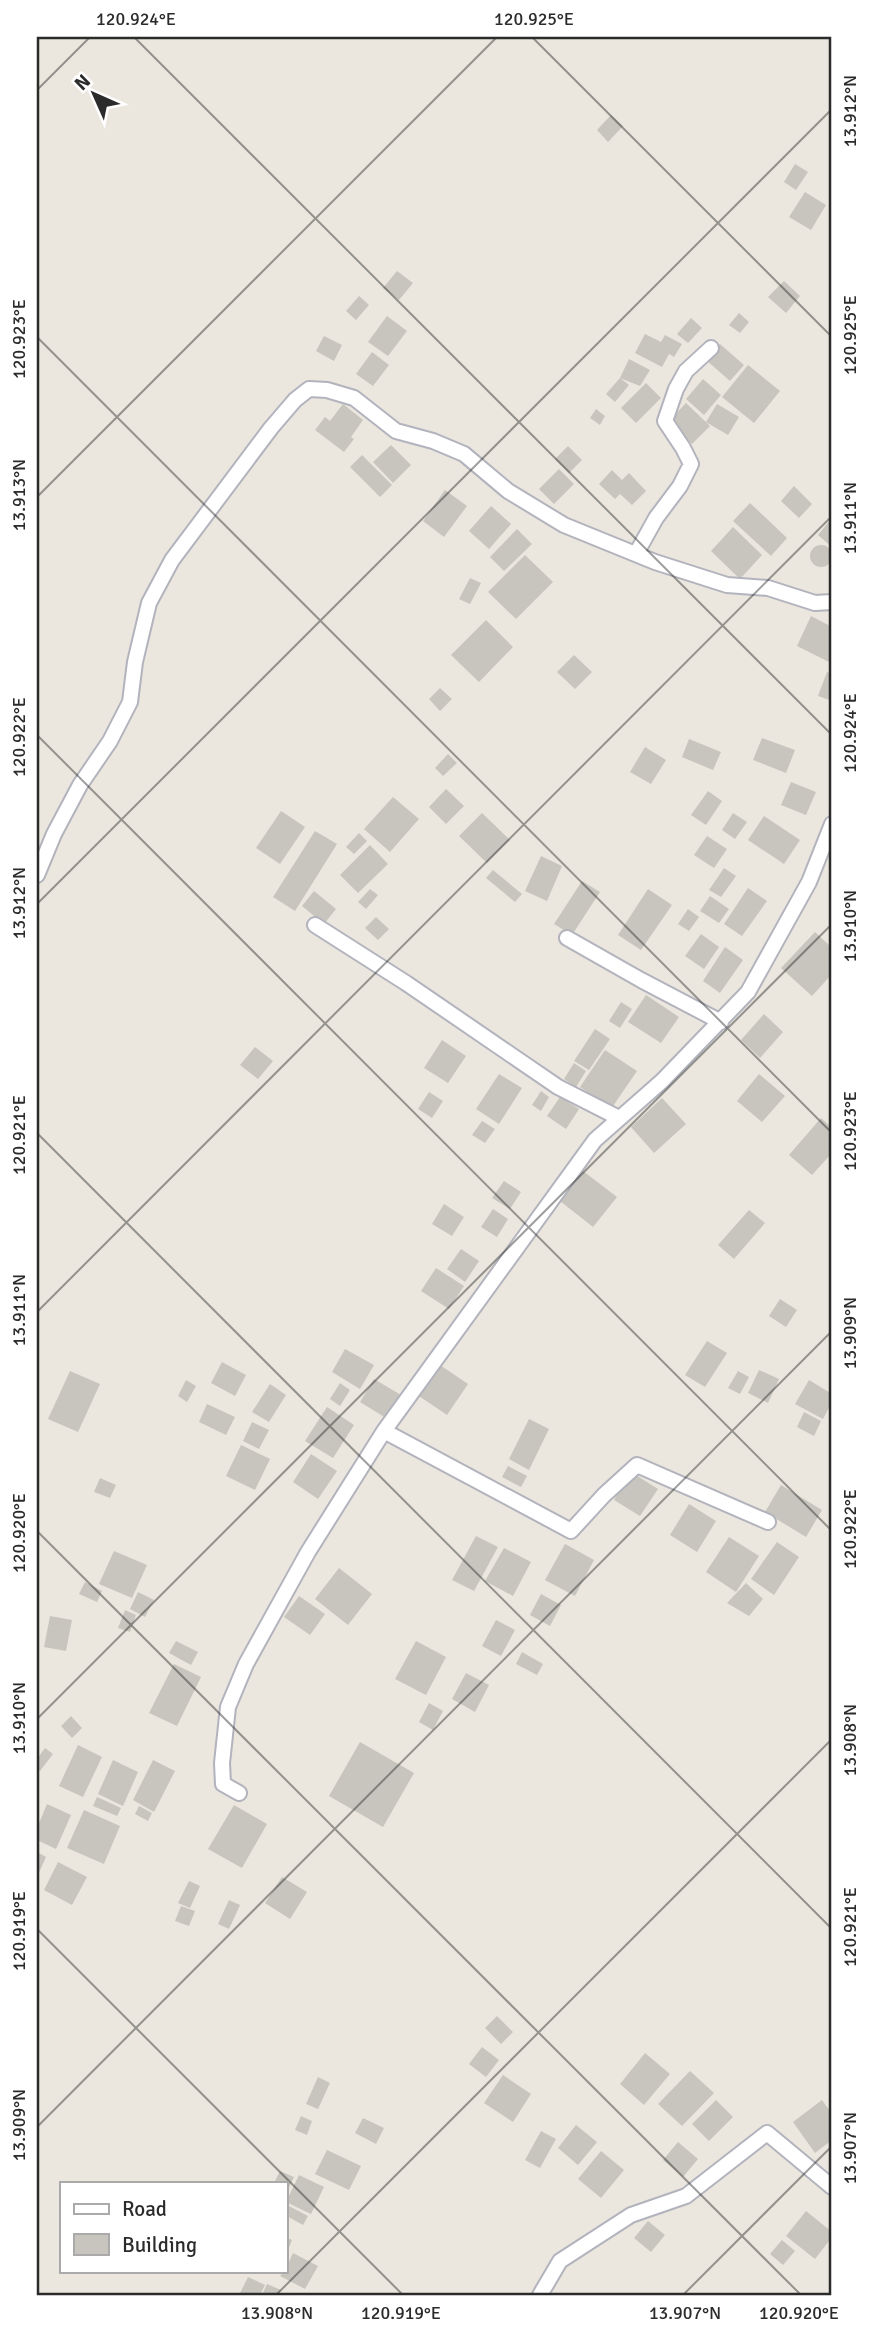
<svg xmlns="http://www.w3.org/2000/svg" width="869" height="2332" font-family="Signika,sans-serif">
  <style>
    .building { fill: #c7c5bd }
    .lines { fill: none; stroke-linecap: round; stroke-linejoin: round }
    .minor-casing { stroke: #b2b3bd; stroke-width: 18 }
    .minor { stroke: #fff; stroke-width: 14 }
    .ticks { fill: none; stroke: #2b2b2b; stroke-width: 2; stroke-opacity: 0.45 }
    .neatline { fill: none; stroke: #2b2b2b; stroke-width: 2.5 }
    .ticks-label { font-size: 18px; text-anchor: middle; fill: #2b2b2b }
  </style>
  <rect width="100%" height="100%" fill="#ebe7de"/>
  <!-- building -->
  <path class="building" d="M611,115L623,126L608,142L597,130Z
    M795,164L808,172L796,190L784,182Z
    M805,192L826,205L811,230L789,217Z
    M397,271L413,283L399,300L383,288Z
    M784,281L800,296L786,313L768,297Z
    M359,296L369,305L356,320L346,311Z
    M739,313L749,322L740,333L729,325Z
    M387,316L407,331L388,356L368,342Z
    M691,318L702,328L688,343L677,334Z
    M645,334L661,342L665,335L682,344L674,357L669,354L662,367L635,353Z
    M324,336L342,345L334,361L316,351Z
    M720,344L744,365L730,381L706,360Z
    M372,352L389,365L373,386L356,374Z
    M629,359L650,370L640,386L620,378Z
    M748,365L780,391L754,423L722,397Z
    M620,378L629,385L615,402L606,394Z
    M703,379L721,395L704,415L686,399Z
    M646,383L661,398L636,423L621,408Z
    M686,403L710,426L692,444L669,421Z
    M343,404L363,420L351,437L354,439L344,452L315,430L325,417L330,421Z
    M717,404L739,417L728,435L706,422Z
    M596,409L605,416L600,425L590,418Z
    M391,445L411,465L393,483L373,462Z
    M568,446L582,460L569,473L555,459Z
    M362,455L392,485L380,497L350,467Z
    M559,469L574,484L554,504L539,489Z
    M612,470L622,480L629,473L646,491L632,505L620,494L615,499L599,484Z
    M794,486L812,504L799,518L781,501Z
    M445,490L467,506L444,537L423,521Z
    M750,503L787,538L771,556L733,521Z
    M491,506L511,524L489,549L469,531Z
    M832,518V547L818,535Z
    M733,527L762,555L740,579L711,551Z
    M517,529L532,544L504,571L490,557Z
    M810 556a11 11 0 1 1 22 0a11 11 0 1 1-22 0Z
    M525,555L553,582L516,619L488,592Z
    M470,578L481,583L470,604L459,599Z
    M811,616L832,627V656L829,662L797,646Z
    M486,620L513,647L479,682L451,655Z
    M574,655L592,672L575,689L557,672Z
    M827,672L832,674V701L818,696Z
    M440,688L452,699L440,711L429,699Z
    M762,738L795,750L786,773L753,760Z
    M689,739L721,752L713,770L682,757Z
    M645,747L666,760L651,784L630,772Z
    M448,754L457,763L443,776L435,768Z
    M791,782L816,792L806,815L781,805Z
    M446,789L464,806L446,824L429,807Z
    M708,791L722,801L706,825L691,815Z
    M393,797L419,819L390,852L364,829Z
    M281,811L305,827L280,864L256,848Z
    M482,813L510,840L487,863L459,836Z
    M733,813L747,822L735,839L722,830Z
    M764,816L800,840L784,864L748,840Z
    M315,831L337,844L295,911L273,897Z
    M359,833L367,841L354,854L346,847Z
    M707,836L727,849L714,868L694,855Z
    M370,845L388,864L358,893L340,875Z
    M541,856L562,866L547,901L525,891Z
    M724,868L736,876L721,897L709,890Z
    M493,870L522,894L515,902L486,878Z
    M582,881L600,892L572,935L554,924Z
    M748,888L767,901L742,936L724,924Z
    M370,889L378,895L366,909L358,902Z
    M648,889L672,905L641,950L618,935Z
    M314,891L336,909L324,924L302,906Z
    M710,896L729,909L719,923L700,911Z
    M688,909L699,917L689,931L678,924Z
    M376,917L389,929L378,940L365,928Z
    M815,932L832,948V974L812,996L781,968Z
    M701,934L719,947L704,969L685,956Z
    M725,947L743,960L720,993L703,981Z
    M646,995L679,1017L661,1043L628,1022Z
    M621,1002L632,1009L620,1028L609,1021Z
    M764,1014L783,1032L760,1058L741,1040Z
    M595,1029L610,1039L589,1070L574,1061Z
    M442,1040L466,1056L448,1083L424,1068Z
    M255,1047L273,1061L258,1079L240,1065Z
    M605,1050L637,1071L611,1109L580,1087Z
    M574,1063L586,1071L576,1087L564,1079Z
    M499,1074L522,1088L499,1124L476,1109Z
    M759,1074L785,1096L762,1122L737,1101Z
    M541,1091L549,1097L541,1111L532,1105Z
    M429,1092L443,1101L432,1118L418,1109Z
    M560,1097L579,1109L566,1129L547,1116Z
    M662,1098L686,1124L654,1153L631,1127Z
    M821,1118L832,1128V1153L812,1175L789,1155Z
    M482,1121L495,1129L485,1143L472,1135Z
    M583,1171L617,1197L593,1227L560,1201Z
    M504,1181L521,1192L510,1209L492,1198Z
    M444,1204L464,1217L452,1236L432,1224Z
    M493,1209L508,1219L497,1237L481,1227Z
    M749,1210L765,1223L734,1259L718,1245Z
    M461,1249L479,1261L465,1282L447,1269Z
    M436,1268L464,1286L449,1309L421,1291Z
    M780,1299L797,1310L786,1327L769,1316Z
    M707,1341L727,1353L705,1387L685,1375Z
    M345,1349L374,1365L360,1389L332,1372Z
    M222,1362L246,1375L235,1396L211,1383Z
    M437,1363L468,1384L447,1415L416,1394Z
    M759,1370L779,1379L768,1403L748,1393Z
    M70,1371L100,1384L78,1432L48,1419Z
    M738,1371L749,1377L740,1394L728,1388Z
    M374,1379L401,1395L386,1418L360,1402Z
    M186,1380L196,1386L187,1402L178,1396Z
    M809,1380L832,1394V1402L823,1419L795,1404Z
    M340,1383L350,1390L340,1406L330,1399Z
    M270,1384L286,1395L269,1422L252,1412Z
    M207,1404L235,1417L226,1435L199,1422Z
    M327,1407L354,1425L333,1458L305,1441Z
    M804,1412L821,1421L814,1436L797,1427Z
    M529,1419L549,1429L529,1470L509,1459Z
    M252,1422L269,1430L259,1449L243,1441Z
    M241,1445L270,1459L255,1490L226,1476Z
    M311,1454L337,1471L318,1499L293,1482Z
    M508,1466L527,1476L521,1487L502,1477Z
    M631,1472L658,1489L640,1516L614,1500Z
    M100,1478L116,1485L110,1498L94,1492Z
    M781,1485L822,1510L806,1537L765,1512Z
    M689,1504L716,1521L697,1552L670,1535Z
    M476,1536L498,1547L474,1591L452,1580Z
    M729,1537L759,1556L736,1592L706,1572Z
    M777,1542L799,1557L774,1595L751,1579Z
    M565,1544L594,1560L575,1596L545,1580Z
    M504,1548L531,1562L513,1596L485,1581Z
    M114,1551L147,1565L132,1598L99,1584Z
    M339,1568L372,1594L348,1625L315,1599Z
    M85,1582L102,1591L97,1602L79,1594Z
    M746,1583L763,1599L749,1616L727,1603Z
    M138,1592L154,1600L145,1617L130,1609Z
    M541,1594L561,1605L550,1626L530,1615Z
    M299,1596L325,1614L310,1635L284,1617Z
    M125,1610L136,1615L130,1632L118,1628Z
    M50,1616L72,1620L66,1651L44,1647Z
    M496,1620L515,1630L501,1656L482,1646Z
    M176,1641L198,1652L191,1665L169,1653Z
    M416,1641L446,1657L426,1695L395,1679Z
    M522,1652L543,1664L537,1675L516,1664Z
    M174,1664L201,1677L177,1726L149,1713Z
    M466,1673L489,1685L475,1712L452,1699Z
    M429,1703L443,1711L433,1730L419,1722Z
    M71,1716L82,1728L72,1738L61,1726Z
    M360,1742L414,1773L383,1827L329,1796Z
    M78,1745L102,1757L83,1797L59,1786Z
    M45,1748L53,1754L40,1771L37,1768V1759Z
    M113,1760L138,1772L123,1806L98,1794Z
    M153,1760L175,1771L154,1812L133,1800Z
    M97,1797L121,1808L117,1816L93,1806Z
    M47,1804L71,1815L56,1849L37,1840V1828Z
    M234,1805L267,1824L242,1868L208,1849Z
    M139,1806L152,1813L148,1821L135,1814Z
    M84,1810L120,1826L104,1864L67,1848Z
    M37,1852L46,1857L37,1877Z
    M58,1862L87,1877L72,1905L44,1890Z
    M282,1877L307,1892L290,1919L265,1903Z
    M189,1881L200,1886L190,1908L178,1903Z
    M229,1900L240,1905L229,1929L218,1924Z
    M181,1906L195,1911L189,1926L175,1921Z
    M497,2016L513,2032L501,2044L485,2028Z
    M482,2047L499,2060L486,2077L469,2064Z
    M645,2053L670,2074L644,2105L620,2084Z
    M690,2071L714,2093L682,2126L658,2104Z
    M503,2075L531,2094L513,2122L484,2103Z
    M318,2077L330,2083L318,2109L306,2104Z
    M716,2100L733,2117L709,2141L692,2124Z
    M822,2100L832,2114V2140L815,2153L793,2122Z
    M301,2116L312,2121L307,2135L295,2130Z
    M363,2118L384,2128L376,2144L355,2133Z
    M576,2125L597,2142L578,2165L558,2148Z
    M541,2131L556,2139L540,2168L525,2160Z
    M678,2142L698,2159L683,2177L663,2160Z
    M327,2150L361,2166L349,2190L315,2174Z
    M601,2151L624,2170L601,2198L578,2179Z
    M280,2171L294,2177L285,2196V2183H274Z
    M299,2175L324,2187L311,2214L286,2202Z
    M285,2204L308,2216L303,2225L285,2215Z
    M806,2211L832,2232V2237L815,2259L786,2236Z
    M648,2221L665,2235L651,2252L634,2238Z
    M285,2237L292,2240L285,2257Z
    M782,2240L795,2251L783,2265L770,2254Z
    M293,2253L318,2266L305,2289L280,2276L285,2271Z
    M248,2277L265,2285L260,2295H239Z
    M267,2284L281,2290L279,2295H262Z"/>
  <g class="lines">
    <defs>
      <path id="minor" d="M636,554L656,518L680,486L691,464L683,448L665,421L676,389L686,371L711,348
        M37,875L54,834L80,785L110,741L130,702L135,662L149,603L172,560L271,428L295,400L309,389L327,390L354,398L396,431L433,441L464,454L508,491L564,525L655,562L727,585L768,588L815,603L832,602
        M315,925L406,983L558,1087L619,1118
        M567,938L641,980L721,1022
        M384,1431L571,1531L604,1495L637,1465L768,1522
        M239,1793L223,1784L222,1763L228,1707L246,1664L308,1552L384,1431L595,1140L662,1081L748,992L809,882L832,824
        M540,2295L560,2261L631,2215L686,2196L767,2133L832,2187"/>
    </defs>
    <!-- minor casing -->
    <use href="#minor" class="minor-casing"/>
    <!-- minor -->
    <use href="#minor" class="minor"/>
  </g>
  <!-- ticks -->
  <path class="ticks" d="M134,37L832,735M532,37L832,337M37,90L90,37M37,337L832,1133M37,497L497,37M37,735L832,1531M37,904L832,109M37,1133L832,1929M37,1312L832,516M37,1531L801,2295M37,1719L832,924M37,1929L403,2295M37,2127L832,1331M276,2295L832,1739M683,2295L832,2146"/>
  <!-- border -->
  <rect width="869" height="2332" fill="none" stroke="#ffffff" stroke-width="77"/>
  <!-- legend -->
  <rect x="60" y="2182" width="228" height="91" fill="#ffffff" stroke="#aaaaaa" stroke-width="2"/>
  <rect x="74" y="2204" width="35" height="10" fill="#ffffff" stroke="#aaaaaa" stroke-width="2"/>
  <text x="122" y="2216" font-size="21" fill="#2b2b2b">Road</text>
  <rect x="74" y="2234" width="35" height="21" fill="#c7c5bd" stroke="#aaaaaa" stroke-width="2"/>
  <text x="122" y="2252" font-size="21" fill="#2b2b2b">Building</text>
  <!-- north arrow -->
  <g transform="translate(94 94) rotate(315)" stroke="#ffffff" stroke-width="5" paint-order="stroke">
  <path d="M0-5L12 26L0 18L-12 26Z" fill="#2b2b2b"/>
  <text y="-10" font-size="19" font-weight="bold" text-anchor="middle" fill="#2b2b2b">N</text>
  </g>
  <rect x="38" y="38" width="792" height="2256" class="neatline"/>
  <g class="ticks-label">
    <text x="136" y="25">120.924°E</text>
    <text x="534" y="25">120.925°E</text>
    <text transform="translate(850 111) rotate(-90)" y="6">13.912°N</text>
    <text transform="translate(850 335) rotate(-90)" y="6">120.925°E</text>
    <text transform="translate(19 339) rotate(-90)" y="6">120.923°E</text>
    <text transform="translate(19 495) rotate(-90)" y="6">13.913°N</text>
    <text transform="translate(850 518) rotate(-90)" y="6">13.911°N</text>
    <text transform="translate(850 733) rotate(-90)" y="6">120.924°E</text>
    <text transform="translate(19 737) rotate(-90)" y="6">120.922°E</text>
    <text transform="translate(19 903) rotate(-90)" y="6">13.912°N</text>
    <text transform="translate(850 926) rotate(-90)" y="6">13.910°N</text>
    <text transform="translate(850 1131) rotate(-90)" y="6">120.923°E</text>
    <text transform="translate(19 1135) rotate(-90)" y="6">120.921°E</text>
    <text transform="translate(19 1310) rotate(-90)" y="6">13.911°N</text>
    <text transform="translate(850 1333) rotate(-90)" y="6">13.909°N</text>
    <text transform="translate(850 1529) rotate(-90)" y="6">120.922°E</text>
    <text transform="translate(19 1533) rotate(-90)" y="6">120.920°E</text>
    <text transform="translate(19 1718) rotate(-90)" y="6">13.910°N</text>
    <text transform="translate(850 1740) rotate(-90)" y="6">13.908°N</text>
    <text transform="translate(850 1927) rotate(-90)" y="6">120.921°E</text>
    <text transform="translate(19 1931) rotate(-90)" y="6">120.919°E</text>
    <text transform="translate(19 2125) rotate(-90)" y="6">13.909°N</text>
    <text transform="translate(850 2148) rotate(-90)" y="6">13.907°N</text>
    <text x="277" y="2319">13.908°N</text>
    <text x="401" y="2319">120.919°E</text>
    <text x="685" y="2319">13.907°N</text>
    <text x="799" y="2319">120.920°E</text>
  </g>
</svg>
